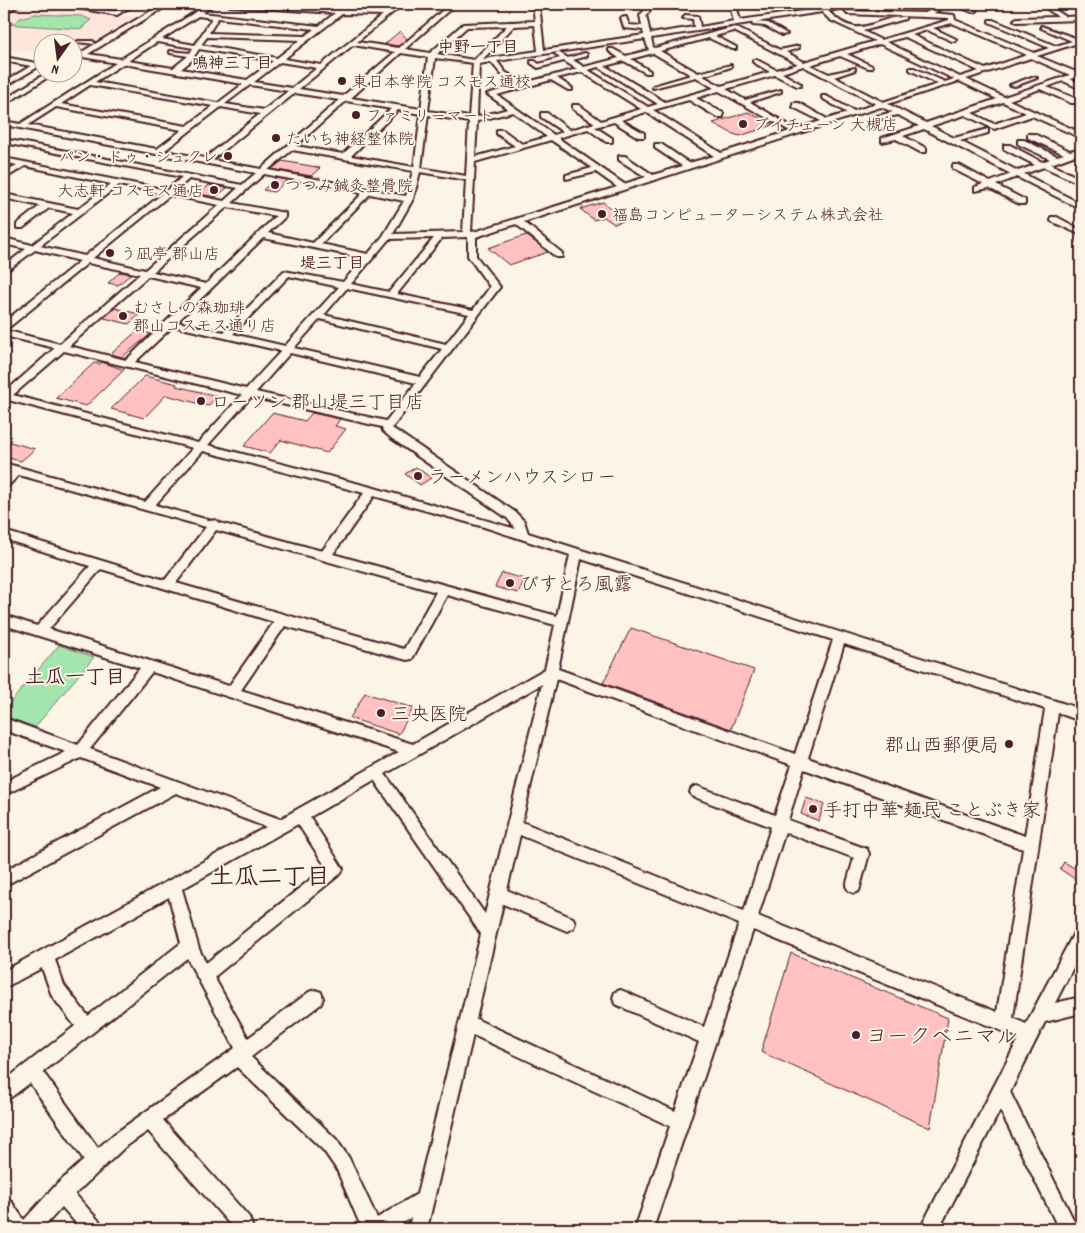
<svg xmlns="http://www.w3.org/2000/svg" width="1085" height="1233" font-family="Dekko,'Klee One',sans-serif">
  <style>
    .built { fill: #fde6da }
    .green { fill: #a4e5ae; stroke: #77826c }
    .building { fill: #ffc2c0; stroke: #4a1f2b }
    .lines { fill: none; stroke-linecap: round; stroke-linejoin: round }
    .minor-casing { stroke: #4a1f2b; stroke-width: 4 }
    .minor { fill: #fcf5e5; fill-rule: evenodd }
    .poi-dot { fill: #4a1f2b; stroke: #fcf5e5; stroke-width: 2 }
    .labels { text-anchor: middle; stroke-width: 4; stroke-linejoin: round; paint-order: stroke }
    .far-neighbourhood-label { font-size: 16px; font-weight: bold; fill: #4a1f2b; stroke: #fcf5e5 }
    .far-poi-label { font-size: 16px; fill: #4a1f2b; stroke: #fcf5e5; text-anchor: start }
    .poi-label { font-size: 19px; fill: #4a1f2b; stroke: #fcf5e5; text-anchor: start }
    .neighbourhood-label { font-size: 20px; font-weight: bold; fill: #4a1f2b; stroke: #fcf5e5 }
    .near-poi-label { font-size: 22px; fill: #4a1f2b; stroke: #fcf5e5; text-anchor: start }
    .near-neighbourhood-label { font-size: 24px; font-weight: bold; fill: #4a1f2b; stroke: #fcf5e5 }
  </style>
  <rect width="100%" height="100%" fill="#fcf5e5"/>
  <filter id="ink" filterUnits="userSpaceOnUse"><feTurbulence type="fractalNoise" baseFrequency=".02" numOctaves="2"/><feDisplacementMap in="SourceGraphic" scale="10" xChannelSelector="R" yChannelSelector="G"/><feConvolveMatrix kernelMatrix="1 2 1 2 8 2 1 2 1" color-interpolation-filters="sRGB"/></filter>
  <g filter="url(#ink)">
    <!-- built -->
    <path class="built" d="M19,4H49L135,17L74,54H73L72,42H42V52L4,49V12Z"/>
    <!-- green -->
    <path class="green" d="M72,4H129L114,11Z
      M35,14L82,16L91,20L82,27H85L83,29L4,24V22L16,23L20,18Z
      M59,645L94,657L35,727L4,716V710Z"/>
    <!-- building -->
    <path class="building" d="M400,31L407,39L398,46L385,44Z
      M748,112L773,125L740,136L733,134L713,123Z
      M282,161L311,166L320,168L311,176L272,169Z
      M275,178L287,180L274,192L263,190Z
      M209,185L227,188L216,197L199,194Z
      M603,202L614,211L627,220L614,224L604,217L594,220L580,209Z
      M526,235L548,252L509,265L488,248Z
      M120,272L131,274L118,285L108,283Z
      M115,308L126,311L140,314L129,324L104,318Z
      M138,330L151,334L122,357L111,354Z
      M102,362L124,370L86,406L56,398L94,363L100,364Z
      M145,376L177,384L176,386L217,396L208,406L166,395L144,418L111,409Z
      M272,413L305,421L312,413L340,419L335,426L346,429L327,453L281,440L270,453L244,446Z
      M10,442L35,449L21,461L4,457V448Z
      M416,467L431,478L420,485L405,474Z
      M502,573L525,579L518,593L495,587Z
      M631,628L754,670L731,729L603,683Z
      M365,693L413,708L399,734L350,718Z
      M806,798L824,804L819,821L801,814Z
      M1064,862L1081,872V883L1060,869Z
      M791,953L948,1018L930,1128L761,1052Z"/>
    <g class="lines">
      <defs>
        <path id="minor" d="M14,4H21L4,13V9Z
          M55,4C75,3 94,10 114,11C121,11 127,3 135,4L117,15Z
          M163,4H170L88,54L121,59L208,4H215L202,13L319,26L335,13L230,6L227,4L387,11L397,4H403L357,42L399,48L450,4H456L405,49L430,53L463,24L535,21L533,4H539L544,50L644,35L643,30L624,28L621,18L626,17L629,25L642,26L640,15L644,11L643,4H649L650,11L646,15L650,34L694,27L693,19L683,18L685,15L698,16L700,27L734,21L731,9L734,7L737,9L740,20L852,4H866L828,11C861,44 873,16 905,17V19L863,31L881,40L949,20V18L847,14L845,11L925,13L943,4H950L933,13L954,15L955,20L1034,53L1049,48L989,22V20H993L1056,46L1072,41L1041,28V26L1078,39L1081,38V42L1037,56L1076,72L1081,71V77L1070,79L1081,84V89L1063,81L1047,87L1077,99V103H1071L1040,89L1009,100L1081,133V138L1032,116L994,129L965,115L931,126L954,138L988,129V133L960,141L1018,171L1035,165L1004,149V145H1010L1042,162L1050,159L1018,144V140H1024L1057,156L1064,154L1028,138V134H1034L1070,151L1081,148V153L1051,164L1081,179V184L1044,167L1024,174L1081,204V209L1017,177L996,185L1025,200V204H1019L989,188L975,191V187L983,184L953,169V165H959L990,182L1011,174L924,129L903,136L926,148V152H920L896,139L882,142V138L919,126L898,115L877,120V116L893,112L881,107L524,222L562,253V257H556L516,224L476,237V256L500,287L392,428L515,512L524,521L528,533L1081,709V721L1058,713L1013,1018L1026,1024L1075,931L1081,928V952L1055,1003L1081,997V1013L1045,1022L1010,1092L1078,1229H1059L1000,1110L939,1229H920L1019,1038L753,930L653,1229H635L670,1126L473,1035L427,1229H409L411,1218L393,1229H362L337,1170L324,1151L237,1067L163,1120L249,1217L253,1229H234L148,1131L125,1147L75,1194L100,1222L102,1229H81L62,1207L42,1229H8L4,1224V1199L11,1201L24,1220L55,1186L84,1160L30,1083L10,1098L4,1101V1081L75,1026L52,996L42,968L4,988V971L266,827L176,793L4,886V871L160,787L81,758L4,795V782L66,752L4,730V718L78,745L140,668L4,625V615L37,626L90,566L4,539V531L165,580L206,527L19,475L8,486L4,487V477L9,472L4,471V463L145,502L193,448L8,400L4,401V393L55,348L4,336V330L60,344L140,274L88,263L7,329L4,330V322L80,261L35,250L4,273V266L26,249L4,244V238L32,245L73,213L49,208L23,228H17V224L40,206L4,198V194L78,209L111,184L25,166L4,179V174L17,165L4,162V158L167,190L182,177L4,143V139L242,185L256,173L4,125V121L20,124L116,63L83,57L72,63V58L95,44L77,42L78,41H93L95,44ZM822,12L830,20L875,41L804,62L786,52L799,48V46L780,50L735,27L655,48L653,47L651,38ZM342,14L383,15L321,65L284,59ZM198,16L212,18L195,45L162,39ZM218,18L314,29L305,36L209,33ZM952,23L1027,55L985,69L912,35L927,30L952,41H956V39L933,28ZM535,25L538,51L483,59L514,26ZM507,26L474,60L437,54L467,27ZM734,31L798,64L776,70L757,60H753V62L770,72L721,86L703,76L731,67V65L698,73L660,51L709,38L732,49H736V47L715,36ZM207,37L300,40L277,58L201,45ZM905,37L979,71L960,77L886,42ZM645,39L649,50L626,56L613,49H609V51L619,58L584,67L573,60L587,56V54L585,53L568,58L558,52L555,54L560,58L539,64L535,61H531V63L538,68L564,61L577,69L524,83L505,72L497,61ZM157,42L193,48L190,53L170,51V53L188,56L173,68L128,61ZM880,44L954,79L945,82L914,68H910V70L938,84L883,102L834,77L855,70V68L829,74L810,65L840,56L868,68H872V66L847,54ZM353,45L395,52L343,96L299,89ZM199,49L273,61L247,80L181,69L191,61ZM401,53L428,57L421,109L351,98ZM653,53L691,75L653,86V88L696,77L714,88L665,102L605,66L624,61L646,73H650V71L631,59ZM435,58L473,63L469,117L428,111ZM1031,58L1070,75L1004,97L966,79ZM280,62L317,68L292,88L254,82ZM491,62L501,74L518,85L487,94L508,109L477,117L479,64ZM123,64L243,84L218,103L95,82ZM803,66L876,104L854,111L826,96H822V98L847,113L827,119L799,103H793V107L821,121L796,129L750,102L781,92V90L745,100L726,89L775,75L797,86H801V84L782,73ZM598,67L658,104L648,107L588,70ZM582,72L641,109L601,121L579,105H573V109L595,123L570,130L547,113H541V117L563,132L554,135L497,95L551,80L568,90H572V88L557,78ZM959,81L997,99L926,123L888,104ZM90,85L213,106L187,126L61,104ZM250,85L288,91L264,110L225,104ZM719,91L790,131L721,153L653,110L689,100L717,117H723V113L696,98ZM295,93L339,100L261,169L212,160ZM346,101L391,109L343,154L296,146ZM1003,102L1026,113L994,124L972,113ZM56,107L182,130L157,149L28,125ZM221,107L260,114L205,158L164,151ZM398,110L421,114L414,167L351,156ZM513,112L547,137L522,144L503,130H497V134L515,146L475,157L477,121ZM646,112L714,156L689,163L661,144H655V148L682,166L653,175L625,156H619V160L646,177L624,184L558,138L588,129L606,142H612V138L595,127L614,122L638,137H644V133L621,120ZM428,115L469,122L466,176L421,168ZM551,140L592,168L566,175V179L596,172L617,187L477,231L471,232L475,162ZM292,150L413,171L406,196L268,170ZM420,172L466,180L463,232L393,234L413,199ZM264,174L363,193L313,243L268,233L285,217V213L232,203ZM189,179L238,188L224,201L175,191ZM119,185L162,194L85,256L40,246ZM370,194L404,201L383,236L368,254L321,244ZM170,195L219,205L145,270L93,258ZM227,207L276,216L206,284L153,272ZM468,237V256L490,287L473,310L397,294L442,238ZM263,238L364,258L343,282L284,271L224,332L177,322ZM434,238L389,292L351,284L389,239ZM148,276L201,288L126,360L69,346ZM289,276L339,287L285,346L233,334ZM347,288L469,314L446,344L324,315ZM320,319L442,349L420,377L294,348ZM173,326L281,351L246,389L135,362ZM64,351L242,395L198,443L13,395ZM290,353L416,383L386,421L256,392ZM251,397L382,427L383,431L391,438L507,518L516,529L371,487L208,445ZM203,451L364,493L322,551L220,523L215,520L212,521L155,505ZM374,496L484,527L570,555L557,616L333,554ZM216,530L436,592L404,649L176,583ZM581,559L833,640L795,754L558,669ZM101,569L274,622L229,686L49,629ZM447,595L555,625L545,669L413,744L241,690L285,626L407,660L412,659ZM844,644L1045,709L1025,836L808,758ZM152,672L399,752L280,819L90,749ZM556,679L792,765L775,815L697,786L692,788L690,792L692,796L771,827L744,911L522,822ZM542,684L485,914L385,774ZM804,769L1023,849L997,1012L758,916L785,832L854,858L846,886L849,891L854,893L859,891L869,854L867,849L788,820ZM374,780L481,934L417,1194L377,1218L349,1158L336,1139L251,1057L321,1004L323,998L321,992L315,990L309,992L248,1038L214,977L340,874L343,869L340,864L310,817ZM298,824L326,867L206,963L199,949L182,889ZM520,835L739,924L704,1027L621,990L615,992L613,998L615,1004L699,1042L675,1111L476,1019L503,904L567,931L573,928L575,923L573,918L507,890ZM169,897L181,943L88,1016L64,985L55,960ZM187,958L235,1048L113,1135L98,1148L43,1072Z
          M951,4H959L977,11L972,12Z
          M989,4H996L993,6Z
          M1073,4H1079L1081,13L1079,12Z
          M1048,5L1066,17L1081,16V20L1017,22L1014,20L1017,18L1058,17L1046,8Z
          M755,22L768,23L787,34L782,35L765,26L753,25L752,24Z
          M4,57L42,64V68L38,67L4,87V82L31,66L4,61Z
          M48,72H56L4,105V100Z
          M1032,77L1037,78L1015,86L1010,85Z
          M1051,217H1057L1081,230V235L1051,221Z"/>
      </defs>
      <!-- minor casing -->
      <use href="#minor" class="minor-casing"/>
      <!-- minor -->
      <use href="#minor" class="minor"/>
    </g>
  </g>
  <!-- markers -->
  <g class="poi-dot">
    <circle cx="342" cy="81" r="5"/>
    <circle cx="356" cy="115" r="5"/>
    <circle cx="743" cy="124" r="5"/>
    <circle cx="276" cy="138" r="5"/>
    <circle cx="228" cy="156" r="5"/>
    <circle cx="275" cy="185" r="5"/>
    <circle cx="214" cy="190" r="5"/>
    <circle cx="602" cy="214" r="5"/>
    <circle cx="110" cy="253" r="5"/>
    <circle cx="123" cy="316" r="5"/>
    <circle cx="201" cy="401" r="5"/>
    <circle cx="418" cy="476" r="5"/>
    <circle cx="510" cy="583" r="5"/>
    <circle cx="381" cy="713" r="5"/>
    <circle cx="1009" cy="744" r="5"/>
    <circle cx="813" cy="809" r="5"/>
    <circle cx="856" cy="1035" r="5"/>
  </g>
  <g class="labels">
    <!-- far-neighbourhood labels -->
    <g class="far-neighbourhood-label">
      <text x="478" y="52">中野一丁目</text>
      <text x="232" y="68">鳴神三丁目</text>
      <text x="332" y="268">堤三丁目</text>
    </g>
    <!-- far-poi labels -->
    <g class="far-poi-label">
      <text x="352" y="87">東日本学院 コスモス通校</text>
      <text x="366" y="121">ファミリーマート</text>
      <text x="753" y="130">ブイチェーン 大槻店</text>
      <text x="286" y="144">たいち神経整体院</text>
      <text x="218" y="162" text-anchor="end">パン・ドゥ・シュクレ</text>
      <text x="285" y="191">つつみ鍼灸整骨院</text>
      <text x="204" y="196" text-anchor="end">大志軒 コスモス通店</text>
      <text x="612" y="220">福島コンピューターシステム株式会社</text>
      <text x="120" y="259">う凪亭 郡山店</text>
      <text x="133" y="313">むさしの森珈琲<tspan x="133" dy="18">郡山コスモス通り店</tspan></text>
    </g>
    <!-- poi labels -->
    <g class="poi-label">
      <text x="211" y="408">ローソン 郡山堤三丁目店</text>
      <text x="428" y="483">ラーメンハウスシロー</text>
      <text x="520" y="590">びすとろ風露</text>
      <text x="391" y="720">三央医院</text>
      <text x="999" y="751" text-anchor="end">郡山西郵便局</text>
      <text x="823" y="816">手打中華 麺民 ことぶき家</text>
    </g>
    <!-- neighbourhood labels -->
    <g class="neighbourhood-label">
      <text x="75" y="683">土瓜一丁目</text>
    </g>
    <!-- near-poi labels -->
    <g class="near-poi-label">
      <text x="866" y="1043">ヨークベニマル</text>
    </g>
    <!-- near-neighbourhood labels -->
    <g class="near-neighbourhood-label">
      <text x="270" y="884">土瓜二丁目</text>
    </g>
  </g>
  <!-- margin -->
  <rect width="1085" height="1233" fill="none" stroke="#fcf5e5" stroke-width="20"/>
  <rect x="10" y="10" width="1065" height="1213" fill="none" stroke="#4a1f2b" stroke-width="2" filter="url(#ink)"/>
  <!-- north arrow -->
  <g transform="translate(58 58) rotate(194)"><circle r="24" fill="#fcf5e5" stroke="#b59f9b"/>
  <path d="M0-4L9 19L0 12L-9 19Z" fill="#4a1f2b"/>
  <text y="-8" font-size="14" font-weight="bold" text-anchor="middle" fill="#4a1f2b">N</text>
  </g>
</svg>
